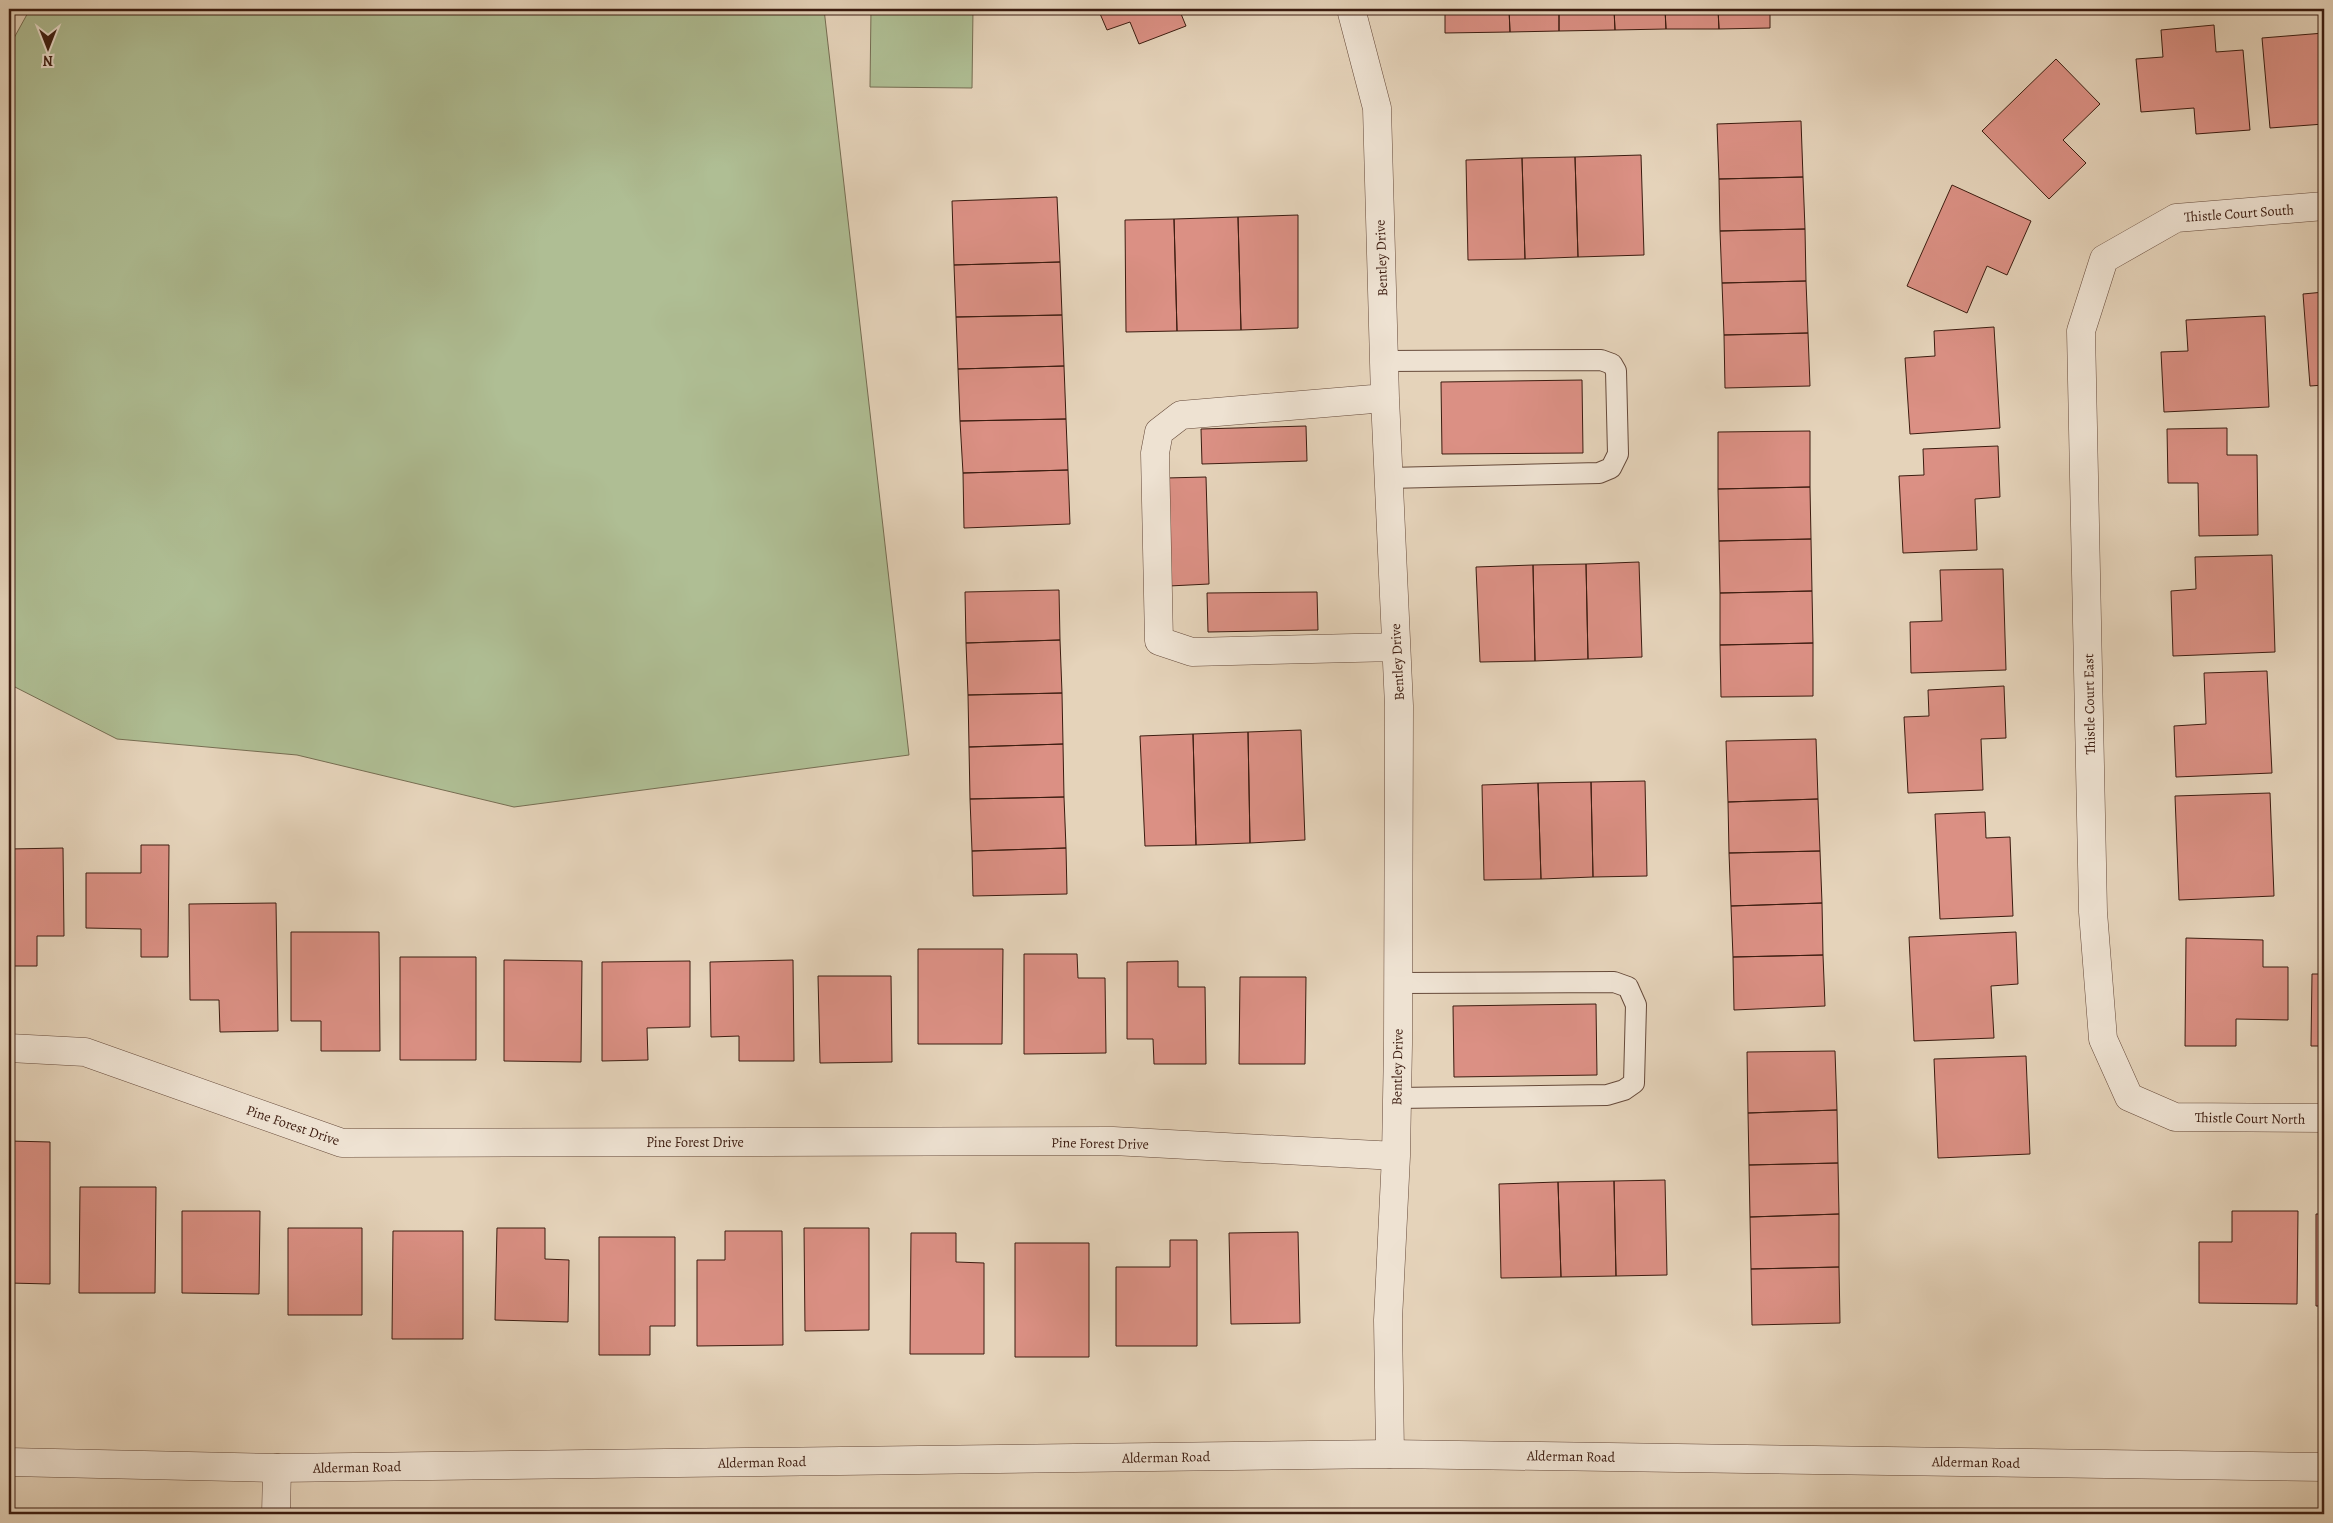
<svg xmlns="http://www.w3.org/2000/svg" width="2333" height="1523" font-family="Alegreya,serif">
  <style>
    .green { fill: #afbe94; stroke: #766d52 }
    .building { fill: #db9084; stroke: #3c1c10 }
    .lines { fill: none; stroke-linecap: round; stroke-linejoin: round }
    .service-casing { stroke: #664a3a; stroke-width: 22 }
    .minor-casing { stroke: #664a3a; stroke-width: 29 }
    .tertiary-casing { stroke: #664a3a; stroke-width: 29 }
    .service { stroke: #eee2d2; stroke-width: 20 }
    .minor { stroke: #eee2d2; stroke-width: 28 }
    .tertiary { stroke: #eee2d2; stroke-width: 28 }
    .labels { text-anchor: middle; stroke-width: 5; stroke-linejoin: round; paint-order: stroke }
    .street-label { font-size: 14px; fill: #3c1c10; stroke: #eee2d2 }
  </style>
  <rect width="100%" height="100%" fill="#e5d3ba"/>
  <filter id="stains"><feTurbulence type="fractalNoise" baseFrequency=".004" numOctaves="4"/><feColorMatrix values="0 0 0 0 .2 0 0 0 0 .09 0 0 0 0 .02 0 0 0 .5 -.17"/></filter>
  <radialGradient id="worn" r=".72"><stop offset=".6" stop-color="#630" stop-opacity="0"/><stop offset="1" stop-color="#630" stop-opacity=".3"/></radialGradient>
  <!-- green -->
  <path class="green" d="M30,9H824L909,755L514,807L297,755L117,739L13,686L9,643V47Z
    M871,9H973L972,88L870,87Z"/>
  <!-- building -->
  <path class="building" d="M1098,9H1179L1186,26L1139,44L1130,22L1107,30Z
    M1445,9H1509L1510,32L1445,33Z
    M1509,9H1559V31L1510,32Z
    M1559,9H1614L1615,30L1559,31Z
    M1614,9H1665L1666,29L1615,30Z
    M1665,9H1718L1719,29H1666Z
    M1718,9H1770V28L1719,29Z
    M2214,25L2216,52L2243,50L2250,130L2196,134L2194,108L2141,112L2136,59L2163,57L2161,30Z
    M2324,33V124L2270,128L2262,38Z
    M2056,59L2100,104L2063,140L2086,163L2049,199L1982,131Z
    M1801,121L1803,177L1719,179L1717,124Z
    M1641,155L1644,255L1578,257L1575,157Z
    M1575,157L1578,257L1525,259L1522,158Z
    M1522,158L1525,259L1468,260L1466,160Z
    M1803,177L1805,229L1720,231L1719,179Z
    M1952,185L2031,221L2007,275L1987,266L1967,313L1907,286Z
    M1057,197L1060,262L954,265L952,201Z
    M1298,215V328L1241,330L1238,217Z
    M1238,217L1241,330L1177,331L1174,219Z
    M1174,219L1177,331L1126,332L1125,220Z
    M1805,229L1806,281L1722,283L1720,231Z
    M1060,262L1062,315L956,317L954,265Z
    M1806,281L1808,333L1724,335L1722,283Z
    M2324,292V385L2310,386L2303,294Z
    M1062,315L1064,366L958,369L956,317Z
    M2265,316L2269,407L2164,412L2161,352L2188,351L2186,320Z
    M1994,327L2000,428L1910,434L1905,358L1935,356L1934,331Z
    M1808,333L1810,386L1725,388L1724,335Z
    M1064,366L1066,419L960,421L958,369Z
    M1582,380L1583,453L1442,454L1441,382Z
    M1066,419L1068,470L963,473L960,421Z
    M1306,426L1307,461L1202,464L1201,429Z
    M2227,428V455H2257L2258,535L2199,536L2198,483H2168L2167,429Z
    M1810,431V487L1718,489V432Z
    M1998,446L2000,497L1975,499L1977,550L1903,553L1899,476L1924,475L1923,449Z
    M1068,470L1070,524L964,528L963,473Z
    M1206,477L1209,584L1169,586L1166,478Z
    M1810,487L1811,539L1719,541L1718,489Z
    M1811,539L1812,591L1720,593L1719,541Z
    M2272,555L2275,652L2173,656L2171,591L2196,589L2195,557Z
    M1639,562L1642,657L1588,659L1586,564Z
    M1586,564L1588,659L1535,661L1533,565Z
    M1533,565L1535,661L1480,662L1476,567Z
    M2003,569L2006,670L1911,673L1910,622L1942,621L1940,570Z
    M1059,590L1060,640L966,643L965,592Z
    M1812,591L1813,643L1720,645V593Z
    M1317,592L1318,630L1208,632L1207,593Z
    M1060,640L1062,693L968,695L966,643Z
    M1813,643V696L1721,697L1720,645Z
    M2267,671L2272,773L2176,777L2174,726L2206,724L2204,673Z
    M2004,686L2006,738L1981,739L1983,790L1908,793L1904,717L1929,716L1928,690Z
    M1062,693L1063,744L969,747L968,695Z
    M1301,730L1305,840L1250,843L1248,732Z
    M1248,732L1250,843L1196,845L1193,734Z
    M1193,734L1196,845L1145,846L1140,736Z
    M1816,739L1818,799L1728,802L1726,741Z
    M1063,744L1064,797L970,799L969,747Z
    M1645,781L1647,876L1593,877L1591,782Z
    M1591,782L1593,877L1541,879L1538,783Z
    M1538,783L1541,879L1484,880L1482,785Z
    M2270,793L2274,896L2179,900L2175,796Z
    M1064,797L1066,848L972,851L970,799Z
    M1818,799L1820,851L1729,853L1728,802Z
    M1985,812L1986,838L2010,837L2013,916L1940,919L1935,814Z
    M141,845H169L168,957H141V929L86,928V873H141Z
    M63,848L64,936H37V966H9V849Z
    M1066,848L1067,894L973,896L972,851Z
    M1820,851L1822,903L1731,906L1729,853Z
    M276,903L278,1031L220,1032L219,1000H190L189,904Z
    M1822,903L1823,955L1733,957L1731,906Z
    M291,932H379L380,1051H321V1021H291Z
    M2016,932L2018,984L1991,986L1994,1038L1914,1041L1909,937Z
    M2186,938L2263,940V967H2288V1020L2236,1019V1046H2185Z
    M918,949H1003L1002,1044H918Z
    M1024,954H1077L1078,978H1105L1106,1053L1024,1054Z
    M1823,955L1825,1006L1734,1010L1733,957Z
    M400,957H476V1060H400Z
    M504,960L582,961L581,1062L504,1061Z
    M793,960L794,1061H739V1036L711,1037L710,962Z
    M690,961V1027L647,1028L648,1060L602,1061V962Z
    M1178,961V987H1205L1206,1064H1154L1153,1039H1127V962Z
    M2312,974H2324V1046H2311Z
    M818,976H891L892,1062L820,1063Z
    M1240,977H1306L1305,1064H1239Z
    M1596,1004L1597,1075L1454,1077L1453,1006Z
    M1835,1051L1837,1110L1748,1113L1747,1052Z
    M2026,1056L2030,1154L1938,1158L1934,1059Z
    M1837,1110L1838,1163L1749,1165L1748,1113Z
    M9,1141L50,1142V1284L9,1283Z
    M1838,1163L1839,1214L1750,1217L1749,1165Z
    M1665,1180L1667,1275L1616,1276L1614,1181Z
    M1614,1181L1616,1276L1561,1277L1558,1182Z
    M1558,1182L1561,1277L1501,1278L1499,1184Z
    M80,1187H156L155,1293H79Z
    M182,1211H260L259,1294L182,1293Z
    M2232,1211H2298L2297,1304L2199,1303V1242H2232Z
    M1839,1214V1267L1751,1269L1750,1217Z
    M2316,1214H2324V1306H2316Z
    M288,1228H362V1315H288Z
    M497,1228H545V1259L569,1260L568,1322L495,1320Z
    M804,1228H869V1330L805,1331Z
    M393,1231H463V1339H392Z
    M725,1231H782L783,1345L697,1346V1260H725Z
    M1298,1232L1300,1323L1231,1324L1229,1233Z
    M911,1233H956V1262L984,1263V1354H910Z
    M599,1237H675V1326H650V1355H599Z
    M1170,1240H1197V1346H1116V1267H1170Z
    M1015,1243H1089V1357H1015Z
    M1839,1267L1840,1323L1752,1325L1751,1269Z"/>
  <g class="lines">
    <defs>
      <path id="service" d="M1384,361L1601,360L1612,364L1616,371L1618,454L1611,468L1599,473L1388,478
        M1397,1098L1607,1095L1624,1090L1634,1083L1636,1005L1628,987L1614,982L1398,983"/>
      <path id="minor" d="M1351,9L1377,108L1385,398L1399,706L1398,1044L1396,1156L1388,1320L1390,1454
        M2324,206L2176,218L2104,259L2081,331L2093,912L2103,1039L2129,1097L2175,1117L2324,1118
        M1385,398L1181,415L1159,432L1155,453L1159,641L1192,652L1396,647
        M9,1048L85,1052L342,1143L1113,1141L1396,1156
        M276,1514L277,1468"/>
      <path id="tertiary" d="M9,1462L277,1468L1390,1454L2324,1467"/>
    </defs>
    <!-- service casing -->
    <use href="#service" class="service-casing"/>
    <!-- minor casing -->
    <use href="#minor" class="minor-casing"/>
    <!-- tertiary casing -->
    <use href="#tertiary" class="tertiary-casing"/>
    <!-- service -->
    <use href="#service" class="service"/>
    <!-- minor -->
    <use href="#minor" class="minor"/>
    <!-- tertiary -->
    <use href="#tertiary" class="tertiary"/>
  </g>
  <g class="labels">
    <!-- street labels -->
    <g class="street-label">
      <text transform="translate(2239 213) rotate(-4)" y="5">Thistle Court South</text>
      <text transform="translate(1381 258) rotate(-92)" y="5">Bentley Drive</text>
      <text transform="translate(1397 662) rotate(-93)" y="5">Bentley Drive</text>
      <text transform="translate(2089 704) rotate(-91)" y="5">Thistle Court East</text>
      <text transform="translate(1397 1067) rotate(-89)" y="5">Bentley Drive</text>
      <text transform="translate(2250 1118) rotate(1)" y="5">Thistle Court North</text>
      <text transform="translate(293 1125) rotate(19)" y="5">Pine Forest Drive</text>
      <text x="695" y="1147">Pine Forest Drive</text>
      <text transform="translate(1100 1143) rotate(1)" y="5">Pine Forest Drive</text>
      <text transform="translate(1571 1456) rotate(1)" y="5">Alderman Road</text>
      <text transform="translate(1166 1457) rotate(-1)" y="5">Alderman Road</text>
      <text transform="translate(762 1462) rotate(-1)" y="5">Alderman Road</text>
      <text transform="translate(1976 1462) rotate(1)" y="5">Alderman Road</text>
      <text transform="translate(357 1467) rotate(-1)" y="5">Alderman Road</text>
    </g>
  </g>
  <!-- margin -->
  <rect width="2333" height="1523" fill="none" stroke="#e5d3ba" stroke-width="30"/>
  <rect x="10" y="10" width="2313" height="1503" fill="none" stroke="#3c1c10" stroke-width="2.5"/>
  <rect x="15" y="15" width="2303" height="1493" fill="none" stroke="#3c1c10"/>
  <!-- north arrow -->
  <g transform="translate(48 48) rotate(180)" stroke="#eee2d2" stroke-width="4" paint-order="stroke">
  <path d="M0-4L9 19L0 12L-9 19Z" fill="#3c1c10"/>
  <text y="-8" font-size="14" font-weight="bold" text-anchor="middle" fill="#3c1c10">N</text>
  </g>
  <rect width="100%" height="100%" filter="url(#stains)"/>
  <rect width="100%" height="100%" fill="url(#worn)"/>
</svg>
